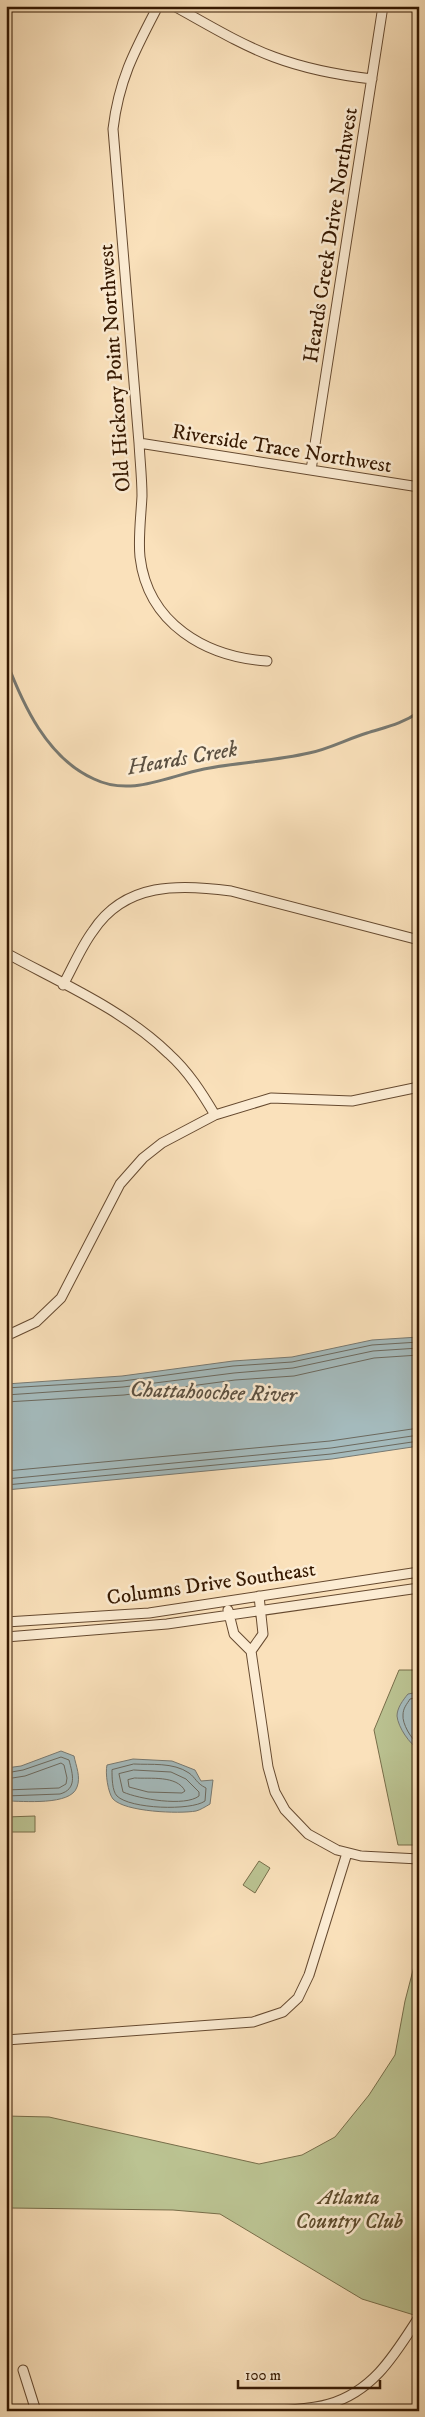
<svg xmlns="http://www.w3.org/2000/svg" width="425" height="2417" font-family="'IM FELL DW Pica',serif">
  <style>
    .green { fill: #bbc392; stroke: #786e4a }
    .water { fill: #a4babc; stroke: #787971 }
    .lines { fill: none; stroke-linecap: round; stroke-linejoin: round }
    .shore { stroke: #6c695e; stroke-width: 1 }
    .stream { stroke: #787971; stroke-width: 3 }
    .street-casing { stroke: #664a30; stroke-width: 11 }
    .street { stroke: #fcecd3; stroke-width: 9 }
    .labels { text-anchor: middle; stroke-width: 5; stroke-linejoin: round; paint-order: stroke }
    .street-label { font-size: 21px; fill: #351801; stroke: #fcecd3 }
    .park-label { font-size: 21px; font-style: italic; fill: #5d4b2c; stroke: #fcecd3 }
    .water-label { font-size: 22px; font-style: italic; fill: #5c5142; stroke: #fcecd3 }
  </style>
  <rect width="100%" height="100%" fill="#fae1bb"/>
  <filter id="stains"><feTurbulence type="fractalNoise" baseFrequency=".004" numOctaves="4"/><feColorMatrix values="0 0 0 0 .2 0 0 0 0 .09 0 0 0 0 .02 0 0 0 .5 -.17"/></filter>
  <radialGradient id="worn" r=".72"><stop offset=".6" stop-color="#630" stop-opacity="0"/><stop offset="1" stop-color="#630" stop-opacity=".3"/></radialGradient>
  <!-- green -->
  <path class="green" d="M399,1670H419V1845H398L374,1730Z
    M35,1816V1832H6V1817Z
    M259,1861L270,1868L255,1893L243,1885Z
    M419,1947V2307L414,2315L362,2299L220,2214L173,2210L10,2208L6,2210V2116L49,2117L259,2164L302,2155L335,2137L369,2095L395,2055L405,2001Z"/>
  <!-- water -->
  <path class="water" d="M419,1337V1446L332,1459L6,1490V1384L122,1376L233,1361L292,1357L372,1340Z
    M419,1692V1749C410,1745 398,1727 397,1716C397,1708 403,1700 408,1694Z
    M61,1751L74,1756C76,1766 81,1777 77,1787C71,1806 23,1801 6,1801V1768L21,1766Z
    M133,1759L172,1761L195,1770L201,1781L213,1780L210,1804C205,1807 200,1810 196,1811C179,1814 125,1812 113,1799C108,1793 105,1773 107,1765Z"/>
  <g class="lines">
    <!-- shore -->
    <path class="shore" d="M6,1388L123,1381L233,1366L292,1362L372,1345L419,1342
      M6,1395L123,1387L234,1373L293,1368L373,1351L419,1348
      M6,1402L124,1395L235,1380L294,1376L374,1358L419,1355
      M6,1471L330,1441L419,1428
      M6,1479L331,1448L419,1435
      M6,1485L331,1454L419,1441
      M419,1697L410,1699C407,1704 403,1708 403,1715C402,1723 411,1740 419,1744
      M134,1764C151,1765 173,1762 189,1773C196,1778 196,1783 206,1788L205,1801C191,1811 130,1809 117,1796C112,1791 112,1777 112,1770Z
      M134,1770L171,1772L186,1779L199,1792V1796C185,1807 139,1799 123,1792L119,1774Z
      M6,1773L23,1770L61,1757L69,1760C73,1775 77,1789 60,1794L6,1796
      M135,1778C150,1779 177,1775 185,1791L182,1793L148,1792L129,1787L128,1780Z
      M6,1779L25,1776L61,1763L64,1765L67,1778L66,1784L59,1788L6,1790"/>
    <!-- stream -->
    <path class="stream" d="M6,660C23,705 47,758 94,779C131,797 168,776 204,769C239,762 275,761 309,753C329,749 347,739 367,733C386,727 402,724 419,712"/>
    <defs>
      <path id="street" d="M158,6C135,50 119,79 113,129L139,443C140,461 142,479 142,496C141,516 138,538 140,557C148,624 206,657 267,661
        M174,6C207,24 239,44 274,57C306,69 338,75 372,79
        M139,443L419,487
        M311,470L383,6
        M6,953C61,983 124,1010 169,1054C188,1071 202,1093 215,1115
        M63,985C73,967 81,947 93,931C125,882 180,884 231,891L419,940
        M6,1336L36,1322L61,1298L120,1184L143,1158L162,1143L215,1115L271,1098L352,1101L419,1087
        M228,1610L234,1634L251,1651L268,1767L275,1792L285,1810L308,1834L337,1850L361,1856L419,1859
        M6,1622L149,1613L419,1572
        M6,1637L167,1624L419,1588
        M251,1651L263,1634L259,1596
        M6,2040L253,2022L283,2012L298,1998L309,1975L347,1853
        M23,2370L36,2411
        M279,2411C296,2409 313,2409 329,2404C374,2391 395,2354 419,2317"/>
    </defs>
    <!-- street casing -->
    <use href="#street" class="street-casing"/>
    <!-- street -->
    <use href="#street" class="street"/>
  </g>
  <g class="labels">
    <!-- street labels -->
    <g class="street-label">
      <text transform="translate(330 235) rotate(-81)" y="7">Heards Creek Drive Northwest</text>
      <text transform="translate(114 368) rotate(-94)" y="7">Old Hickory Point Northwest</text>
      <text transform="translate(282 448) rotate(9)" y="7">Riverside Trace Northwest</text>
      <text transform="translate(211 1583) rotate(-8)" y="7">Columns Drive Southeast</text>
    </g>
    <!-- park labels -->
    <g class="park-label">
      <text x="349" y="2204">Atlanta<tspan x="349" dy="24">Country Club</tspan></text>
    </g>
    <!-- water labels -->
    <g class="water-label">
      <text transform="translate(182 757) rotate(-10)" y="8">Heards Creek</text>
      <text transform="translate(213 1391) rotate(2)" y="8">Chattahoochee River</text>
    </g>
  </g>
  <!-- margin -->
  <rect width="425" height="2417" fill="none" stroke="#fae1bb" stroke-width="25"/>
  <rect x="8" y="8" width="410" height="2402" fill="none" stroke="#351801" stroke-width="2.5"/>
  <rect x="12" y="12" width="400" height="2392" fill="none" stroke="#351801"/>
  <!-- scale -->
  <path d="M238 2380v8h142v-8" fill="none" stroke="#351801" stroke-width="2.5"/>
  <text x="245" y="2380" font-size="15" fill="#351801" stroke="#fcecd3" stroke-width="4" paint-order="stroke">100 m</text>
  <rect width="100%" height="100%" filter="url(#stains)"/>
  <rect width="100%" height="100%" fill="url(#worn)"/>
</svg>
